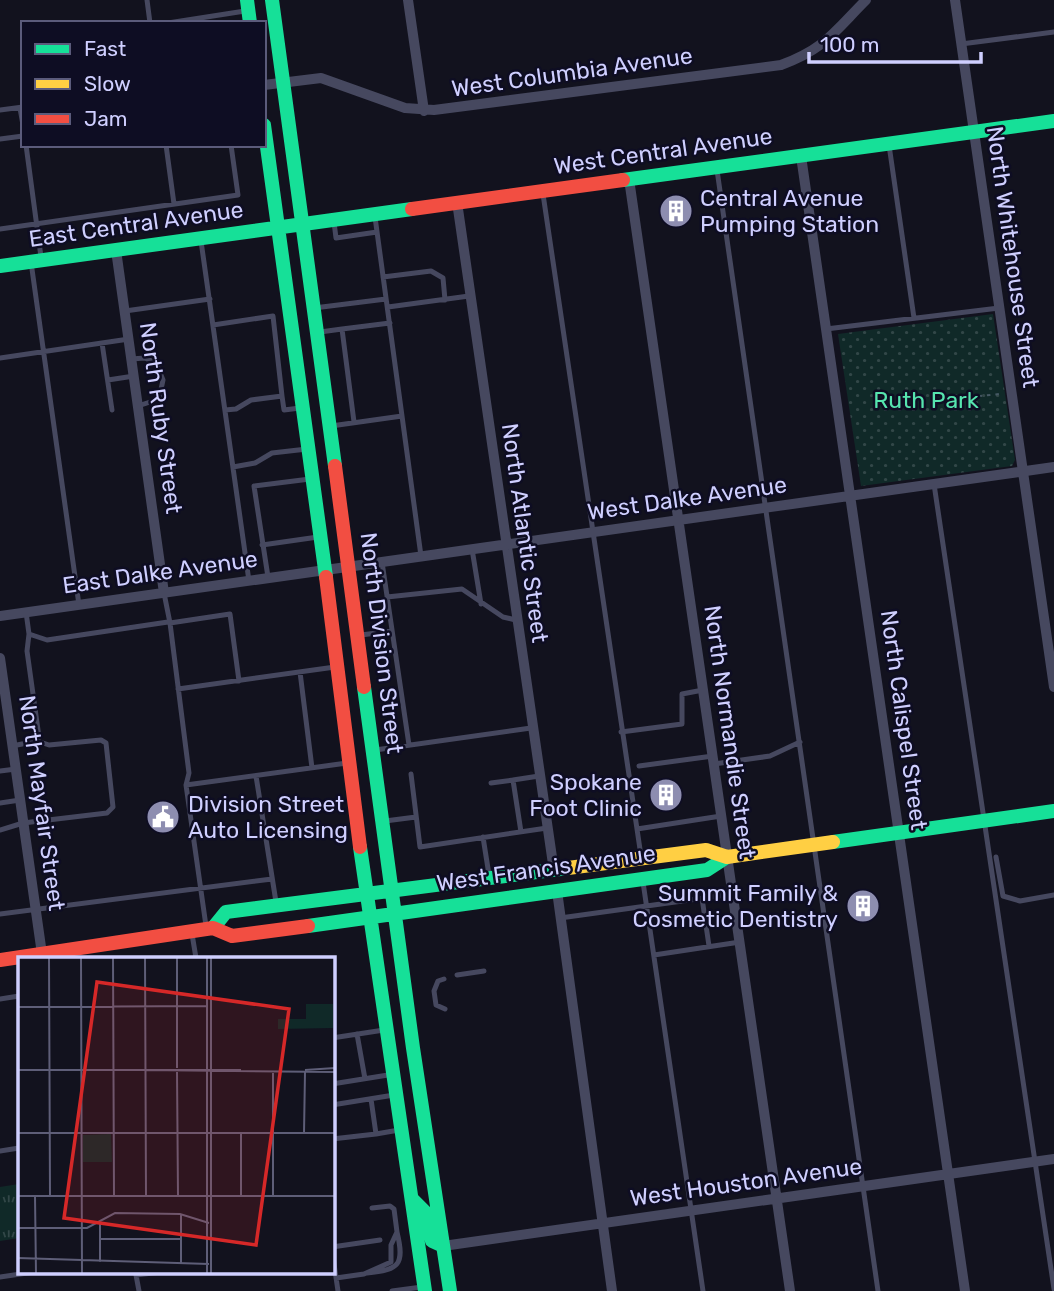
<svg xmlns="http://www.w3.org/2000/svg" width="1054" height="1291" font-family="Rubik,sans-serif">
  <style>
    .grass { fill: url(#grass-tufts) }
    .park { fill: url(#park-dots) }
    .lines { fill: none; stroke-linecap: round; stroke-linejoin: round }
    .path { stroke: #465964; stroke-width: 2; stroke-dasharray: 3.5 5; stroke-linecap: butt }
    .lane { stroke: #46485f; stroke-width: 5 }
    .street { stroke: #46485f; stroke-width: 10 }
    .fast { stroke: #16e098; stroke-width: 14 }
    .slow { stroke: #ffcf43; stroke-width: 14 }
    .jam { stroke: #f24e42; stroke-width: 14 }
    .labels { text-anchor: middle; stroke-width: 5; stroke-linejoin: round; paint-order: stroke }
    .street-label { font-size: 23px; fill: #cfcfff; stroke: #0e0d23 }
    .poi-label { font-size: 23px; fill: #cfcfff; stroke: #0e0d23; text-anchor: start }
    .park-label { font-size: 23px; fill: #56e4af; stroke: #0e0d23 }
    .inset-road { fill: none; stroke: #5e5e78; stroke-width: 2 }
    .view { fill: #d62828; fill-opacity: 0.15; stroke: #d62828; stroke-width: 3.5 }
    .inset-edge { fill: none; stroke: #cfcfff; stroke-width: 3.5 }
  </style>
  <defs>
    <pattern id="grass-tufts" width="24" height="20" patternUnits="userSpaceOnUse" patternTransform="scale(1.75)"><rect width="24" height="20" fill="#102928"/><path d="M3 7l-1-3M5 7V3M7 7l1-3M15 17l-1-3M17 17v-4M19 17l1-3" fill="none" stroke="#324748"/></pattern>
    <pattern id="park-dots" width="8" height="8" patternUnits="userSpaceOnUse" patternTransform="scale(1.75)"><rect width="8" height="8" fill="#102928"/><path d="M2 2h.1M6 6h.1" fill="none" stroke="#324748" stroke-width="1.8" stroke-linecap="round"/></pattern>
  </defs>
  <rect width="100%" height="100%" fill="#12121e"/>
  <!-- grass -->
  <path class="grass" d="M19,1184V1238L0,1241V1187Z"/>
  <!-- park -->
  <path class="park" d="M993,314L1015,460L1012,466L861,486L838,334Z"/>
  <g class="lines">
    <!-- path -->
    <path class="path" d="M970,397L1000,394"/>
    <!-- lane -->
    <path class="lane" d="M147,0L150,23
      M168,23L245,11
      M961,44L1054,32
      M20,108L23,125
      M0,110L23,107
      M0,139L23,136
      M26,145L41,257
      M166,145L174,204
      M889,145L914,318
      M717,170L878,1291
      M543,194L641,856
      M375,217L421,556
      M334,222L336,238L377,232
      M0,229L238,195L231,145
      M201,241L249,581
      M31,262L79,605
      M383,277L431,271L443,278L445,300
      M388,307L469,296
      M314,308L386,299
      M125,311L210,299
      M213,325L273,316L282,396
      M826,329L999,308
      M320,332L342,329
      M102,343L112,410
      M0,358L129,339
      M131,359L145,358L156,363L163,380L159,399L138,406
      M108,380L134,376
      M225,410L236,409L251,400L282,396L284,410L300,408
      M354,422L342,329L390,323
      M331,426L402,416
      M233,467L255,463L272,453L307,449
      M934,484L1054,1289
      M262,545L318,537
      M472,549L481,604
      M382,562L409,745
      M268,577L254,486L310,479
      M164,593L170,623L230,614L239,681
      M387,597L462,589L503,617L516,620
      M26,612L29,634L47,640L168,622
      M170,623L189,773L186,785L206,926
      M361,635L392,631
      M300,672L312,768
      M178,689L335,667
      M621,732L682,724V694L703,690
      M12,746L37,741L39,737L27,651L29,634
      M375,750L531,728
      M714,764L770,756L800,742
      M639,766L713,756
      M0,771L16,769
      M411,774L420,847L547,828
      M256,776L276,902
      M491,783L513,780
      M186,785L347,763
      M0,803L20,800
      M385,821L416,817
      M637,829L721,816
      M0,830L23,823L107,813L113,807L106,743L101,740L49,745L37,741
      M521,832L513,780L539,776
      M483,837L489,875
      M996,857L1003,896L1020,901L1054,895
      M643,882L703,1291
      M702,898L709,946
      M0,914L272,879
      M560,918L733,894
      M192,934L196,958
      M654,955L740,942
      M457,975L484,971
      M444,979L438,981L434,991L436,1005L445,1009
      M0,999L19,996
      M357,1034L365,1079
      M332,1038L384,1030
      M332,1084L388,1075
      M371,1099L376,1134L399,1130
      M332,1105L394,1095
      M332,1139L376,1134
      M0,1151L19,1148
      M332,1247L380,1240
      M332,1250L338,1291
      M367,1273C399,1270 405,1265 397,1232
      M136,1275L161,1272
      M136,1275L139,1291
      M0,1277L34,1272
      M336,1278L364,1274L391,1262V1245L397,1232L394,1209L390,1206L372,1208
      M392,1291L422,1287"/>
    <!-- street -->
    <path class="street" d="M408,0L424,111
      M955,0L1054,687
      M264,85L321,78L405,108L434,110L781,65C826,48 834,32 866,0
      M801,156L965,1291
      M629,179L790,1291
      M457,202L554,871
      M116,250L164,593
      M0,616L1054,467
      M0,658L42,954
      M557,891L612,1291
      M443,1246L1054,1159"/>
    <!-- fast -->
    <path class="fast" d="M247,0L250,23
      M272,0L335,466
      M264,125L326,577
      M623,180L1054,121
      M0,266L412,209
      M364,687L413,1048L450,1291
      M833,842L1054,811
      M360,847L425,1291
      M308,926L707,870L727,857
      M213,928L226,912L568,868
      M412,1199L426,1213L432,1241L443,1246"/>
    <!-- slow -->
    <path class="slow" d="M568,868L706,850L727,857L833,842"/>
    <!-- jam -->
    <path class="jam" d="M412,209L623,180
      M335,466L364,687
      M326,577L360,847
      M0,960L213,928L232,936L308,926"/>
  </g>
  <!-- icons -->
  <defs>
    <symbol id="building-disc" viewBox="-11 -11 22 22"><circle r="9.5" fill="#8d8db0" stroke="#0e0d23"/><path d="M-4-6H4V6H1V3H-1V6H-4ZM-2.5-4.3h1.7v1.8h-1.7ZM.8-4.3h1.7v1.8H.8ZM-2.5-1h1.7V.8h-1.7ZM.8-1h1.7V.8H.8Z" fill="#fff"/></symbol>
    <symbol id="civic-disc" viewBox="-11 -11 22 22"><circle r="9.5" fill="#8d8db0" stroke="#0e0d23"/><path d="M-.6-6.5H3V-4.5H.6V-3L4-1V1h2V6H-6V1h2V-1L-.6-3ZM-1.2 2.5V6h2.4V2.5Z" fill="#fff"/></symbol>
  </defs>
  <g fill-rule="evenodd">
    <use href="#building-disc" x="657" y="192" width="38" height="38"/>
    <use href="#building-disc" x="647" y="776" width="38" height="38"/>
    <use href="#civic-disc" x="144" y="798" width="38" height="38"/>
    <use href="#building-disc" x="844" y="887" width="38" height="38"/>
  </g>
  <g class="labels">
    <!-- street labels -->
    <g class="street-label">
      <text transform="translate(572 72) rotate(-8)" y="8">West Columbia Avenue</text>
      <text transform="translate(663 151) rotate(-8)" y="8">West Central Avenue</text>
      <text transform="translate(136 224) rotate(-8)" y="8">East Central Avenue</text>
      <text transform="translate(1013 257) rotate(82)" y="8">North Whitehouse Street</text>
      <text transform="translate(161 418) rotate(82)" y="8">North Ruby Street</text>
      <text transform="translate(687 498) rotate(-8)" y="8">West Dalke Avenue</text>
      <text transform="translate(525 533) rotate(82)" y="8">North Atlantic Street</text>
      <text transform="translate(160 572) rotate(-8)" y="8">East Dalke Avenue</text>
      <text transform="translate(382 643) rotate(83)" y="8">North Division Street</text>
      <text transform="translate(904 720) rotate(82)" y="8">North Calispel Street</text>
      <text transform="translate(730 732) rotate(82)" y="8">North Normandie Street</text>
      <text transform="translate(42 803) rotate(82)" y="8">North Mayfair Street</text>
      <text transform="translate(546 868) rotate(-8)" y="8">West Francis Avenue</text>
      <text transform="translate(746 1182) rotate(-8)" y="8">West Houston Avenue</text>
    </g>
    <!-- poi labels -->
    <g class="poi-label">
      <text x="700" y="206">Central Avenue<tspan x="700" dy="26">Pumping Station</tspan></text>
      <text x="642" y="790" text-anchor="end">Spokane<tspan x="642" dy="26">Foot Clinic</tspan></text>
      <text x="188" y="812">Division Street<tspan x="188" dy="26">Auto Licensing</tspan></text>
      <text x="838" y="901" text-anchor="end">Summit Family &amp;<tspan x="838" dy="26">Cosmetic Dentistry</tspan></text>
    </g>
    <!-- park labels -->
    <g class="park-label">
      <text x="926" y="408">Ruth Park</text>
    </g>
  </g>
  <!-- overview -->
  <g transform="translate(18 957)">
    <rect width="317" height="317" fill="#12121e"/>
    <path d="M288,47H315V71L260,72V62H288Z" fill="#102928"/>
    <path d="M93,177L94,205H65V178Z" fill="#102928"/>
    <path class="inset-road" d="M31,0L32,239M63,0L64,317M95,0L96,239M127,0L128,239M189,0V317M0,50L189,49M159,111V0M0,113H223M127,113L317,115M287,113L317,111M159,115L160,239M0,176H317M286,176L287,115M0,239H317M17,239L18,317M223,239V176M255,239V116M163,257V307M0,271H69L97,256L162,257L191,266M82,282H163M0,301L191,307M82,305V265M193,317V0"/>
    <path class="view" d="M79,25L271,52L238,288L46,261Z"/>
    <rect width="317" height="317" class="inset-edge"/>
  </g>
  <!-- legend -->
  <rect x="21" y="21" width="245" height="126" fill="#0e0d23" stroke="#5b5b7b" stroke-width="2"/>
  <rect x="35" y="44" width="35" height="10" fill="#16e098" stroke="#5b5b7b" stroke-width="2"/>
  <text x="84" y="56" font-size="21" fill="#cfcfff">Fast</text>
  <rect x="35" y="79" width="35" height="10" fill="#ffcf43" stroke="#5b5b7b" stroke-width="2"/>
  <text x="84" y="91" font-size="21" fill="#cfcfff">Slow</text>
  <rect x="35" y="114" width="35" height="10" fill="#f24e42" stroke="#5b5b7b" stroke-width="2"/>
  <text x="84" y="126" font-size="21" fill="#cfcfff">Jam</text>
  <!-- scale -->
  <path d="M809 52v10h172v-10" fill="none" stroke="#cfcfff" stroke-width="3.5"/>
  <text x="820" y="52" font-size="21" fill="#cfcfff" stroke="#0e0d23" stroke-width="5" paint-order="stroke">100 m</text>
</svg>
